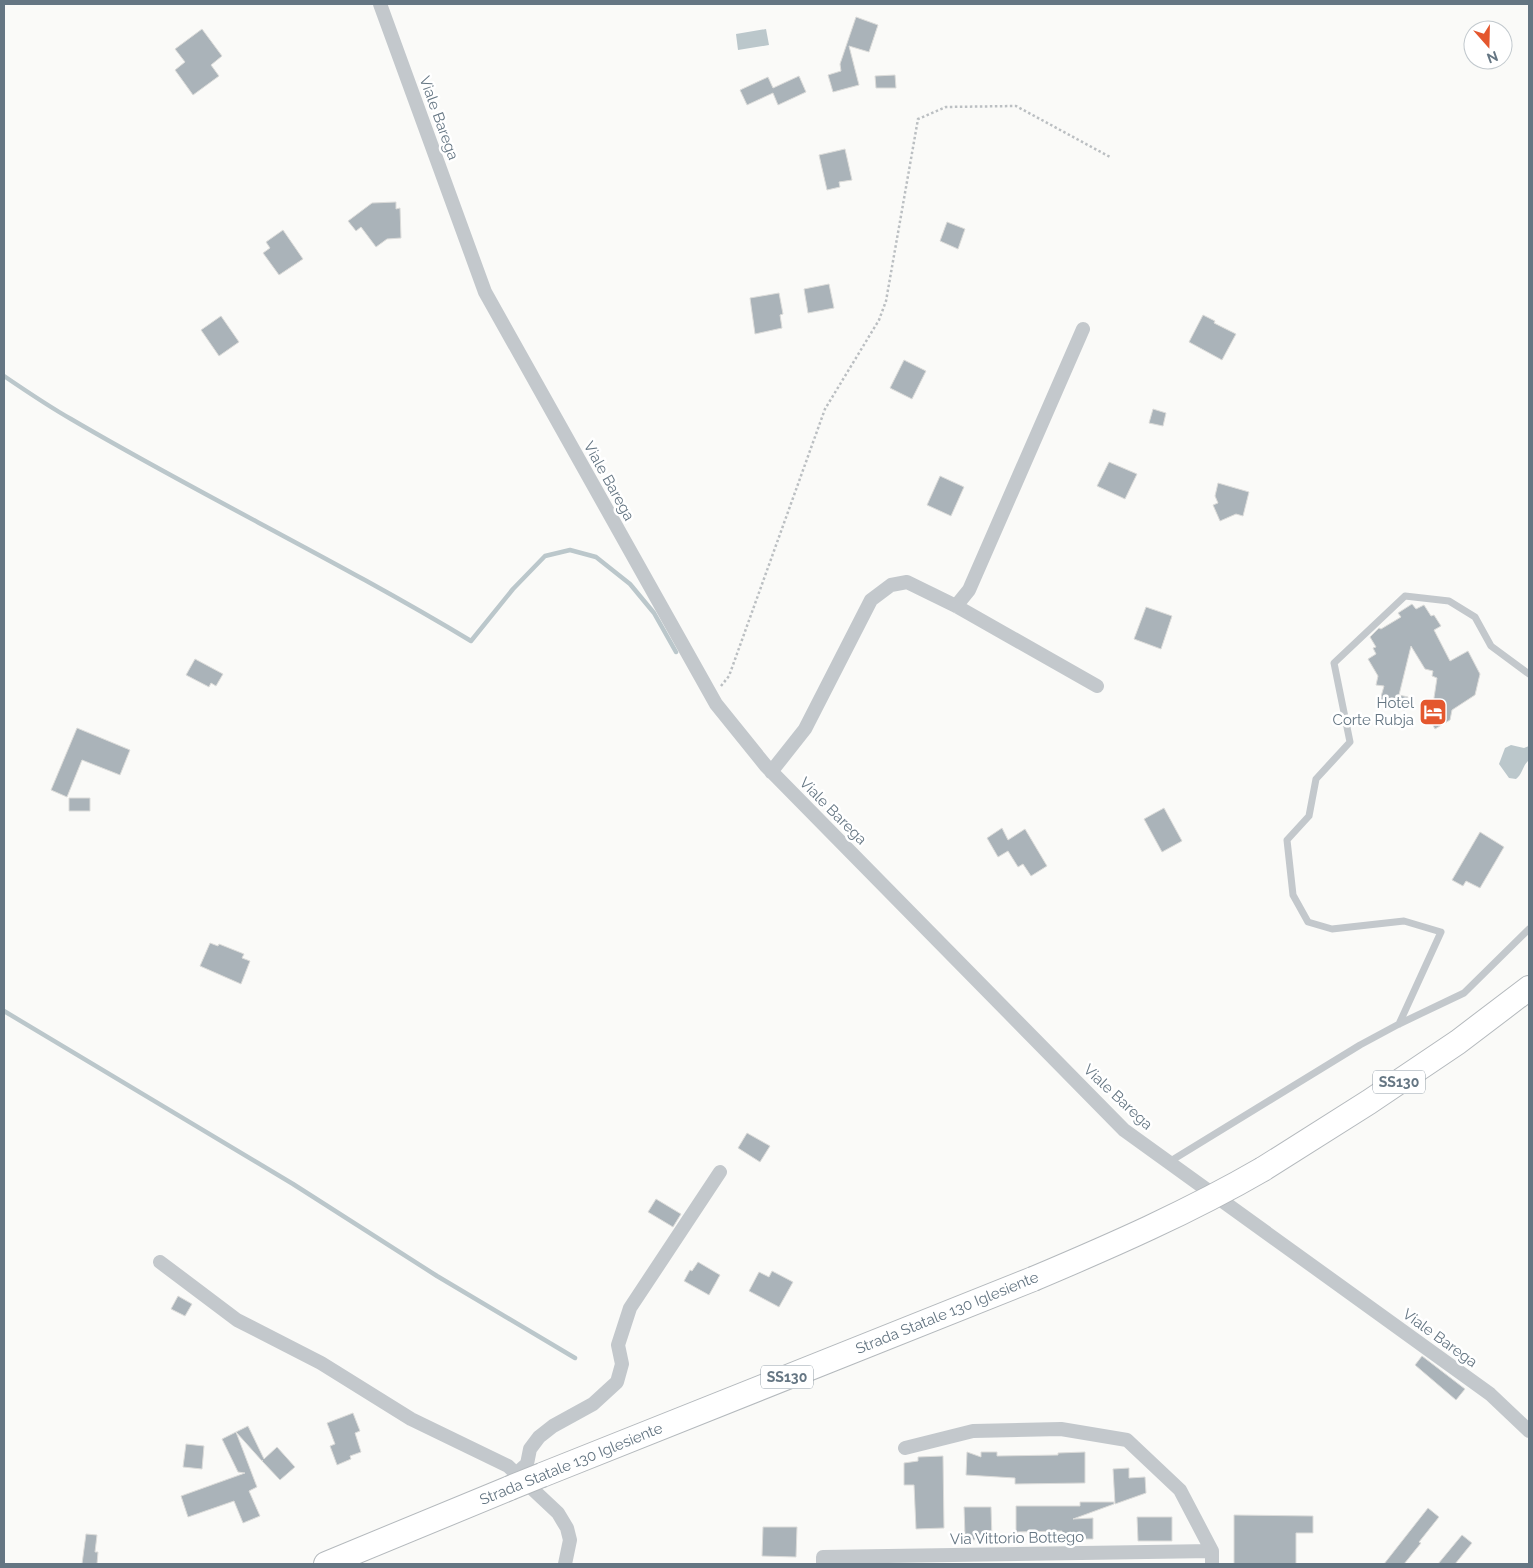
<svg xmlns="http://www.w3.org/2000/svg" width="1533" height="1568" font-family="Raleway,sans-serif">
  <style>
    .water { fill: #bbc7cb }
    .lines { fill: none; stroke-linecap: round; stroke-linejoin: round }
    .stream { stroke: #bbc7cb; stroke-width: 4.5 }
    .building { fill: #aab3b9; stroke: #dcdcda }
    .highway-casing { stroke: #b4b9bd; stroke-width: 26 }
    .path { stroke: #bbbfc2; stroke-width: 2.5; stroke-dasharray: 2.5 2.5; stroke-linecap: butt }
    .lane { stroke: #c3c8cc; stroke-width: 7 }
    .street { stroke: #c3c8cc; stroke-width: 14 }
    .highway { stroke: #fff; stroke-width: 24 }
    .highway-bridge-casing { stroke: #b4b9bd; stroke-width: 26; stroke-linecap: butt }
    .highway-bridge { stroke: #fff; stroke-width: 24 }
    .labels { text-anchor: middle; stroke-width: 5; stroke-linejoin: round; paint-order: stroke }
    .shield { fill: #fff; stroke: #939fa8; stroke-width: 1 }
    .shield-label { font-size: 14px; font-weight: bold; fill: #657683 }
    .street-label { font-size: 15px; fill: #657683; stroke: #fff }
    .poi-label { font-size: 15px; fill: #657683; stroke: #fff; text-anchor: end }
  </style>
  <rect width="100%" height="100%" fill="#fafaf8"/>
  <!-- water -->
  <path class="water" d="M766,29L769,45L738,50L736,34Z
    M1511,745L1524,748L1529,746V760C1522,766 1523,774 1516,779L1509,778L1499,764L1505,748Z"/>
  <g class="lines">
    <!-- stream -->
    <path class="stream" d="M4,376C26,391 48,406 71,419C202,496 340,562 471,641L513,589L545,556L570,550L596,557L630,584L654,613L676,652
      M4,1011L293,1184L437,1276L575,1358"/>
  </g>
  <!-- building -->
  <path class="building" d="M856,17L878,25L869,52L849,46L859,85L833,92L828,75L841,71L840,64Z
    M202,29L222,56L211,65L219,76L193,95L175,70L185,62L175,49Z
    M895,75L896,88H876L875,76Z
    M799,76L806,92L778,105L773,93L747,105L740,90L768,77L773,88Z
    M845,149L852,180L839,182L840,187L827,190L819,155Z
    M396,202V209L400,208L401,238L387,239L376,247L361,227L356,231L348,221L372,203Z
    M947,222L965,229L958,249L940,241Z
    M283,230L303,259L279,275L263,253L270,248L266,242Z
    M829,284L834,308L808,313L804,289Z
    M779,293L783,314L780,315L782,328L755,334L750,298Z
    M1203,315L1215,321L1214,323L1236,334L1222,360L1189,342Z
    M221,316L239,342L219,356L201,330Z
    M904,360L926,371L912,399L890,388Z
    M1153,409L1166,413L1163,426L1149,423Z
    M1109,462L1137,474L1125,499L1097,486Z
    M940,476L964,487L951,516L927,505Z
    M1218,483L1249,492L1243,516L1236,514L1220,521L1213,505L1218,503L1215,496Z
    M1412,604L1416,609L1424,605L1431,616L1434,615L1441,626L1434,630L1450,661L1468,651L1480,674L1475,695L1452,710L1450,720L1435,729L1427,715L1432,711L1437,678L1432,676L1433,671L1425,669L1411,646L1399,695L1408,697L1405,710L1389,707V702L1380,700L1384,686L1376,685L1378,676L1368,659L1376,654L1373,648L1376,647L1370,637L1379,628L1381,629L1401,617L1398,613Z
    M1146,607L1172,616L1161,649L1134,639Z
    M195,659L223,674L216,686L211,683L209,687L186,675Z
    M77,728L130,750L120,775L82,760L67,797L51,790Z
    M69,798H90V811H69Z
    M1164,808L1182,841L1162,852L1144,819Z
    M1002,828L1008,840L1025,829L1047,866L1031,876L1023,864L1018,867L1008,851L998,857L987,838Z
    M1480,832L1504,847L1480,888L1466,881L1463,886L1452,880Z
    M210,943L218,946L219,944L244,954L242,958L250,961L241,984L200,966Z
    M747,1133L770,1146L760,1162L738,1148Z
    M656,1199L681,1214L673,1227L648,1212Z
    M698,1262L720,1275L709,1295L684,1281L690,1270L692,1271Z
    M772,1271L793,1282L779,1307L749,1291L759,1272L769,1277Z
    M178,1296L192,1304L185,1316L171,1309Z
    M1422,1356L1465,1389L1456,1400L1415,1365Z
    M353,1413L360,1431L355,1433L361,1452L350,1456L351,1459L337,1465L330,1446L335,1444L327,1423Z
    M248,1426L264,1459L277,1447L295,1467L280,1480L262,1461L263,1460L262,1461L236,1432L257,1487L249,1491L260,1516L243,1523L234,1501L188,1517L181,1496L245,1473L238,1472L222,1439Z
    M186,1444L204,1446L202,1469L183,1467Z
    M967,1452L981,1457V1452H997V1456L1058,1455V1453L1085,1452V1483L1015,1484V1478L966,1475Z
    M943,1456L944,1528L916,1529L914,1485H904V1463L918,1461V1457Z
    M1129,1468V1478L1145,1477L1146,1493L1115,1504L1113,1469Z
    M1080,1502H1114V1504L1073,1519L1093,1518V1539H1079V1536H1062V1531L1016,1532V1506H1080Z
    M964,1507H991L992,1539L969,1540V1536H965Z
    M1428,1508L1439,1517L1419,1542L1421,1543L1404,1564H1384Z
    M1234,1515L1313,1516V1533H1296V1564H1234Z
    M1137,1517H1172V1541H1138Z
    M763,1527H797L796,1557L762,1556Z
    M86,1534L97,1535L95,1552H98L97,1564H82Z
    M1462,1535L1472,1543L1455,1564H1438Z"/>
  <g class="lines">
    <defs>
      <path id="highway" d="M1263,1169L1369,1102L1458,1042L1529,988
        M542,1475L1033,1279
        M326,1564L510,1488"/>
    </defs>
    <!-- highway casing -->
    <use href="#highway" class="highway-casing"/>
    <!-- path -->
    <path class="path" d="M721,686L729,676L825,409L879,320L886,301L918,119L946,107L1016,106L1110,157"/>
    <!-- lane -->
    <path class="lane" d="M1399,1024L1441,932L1404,921L1332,929L1308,922L1293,895L1287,840L1309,816L1316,779L1350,742L1334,663L1405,596L1449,601L1475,617L1491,646L1529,674
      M1169,1162L1360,1045L1399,1024L1464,993L1529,929"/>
    <!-- street -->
    <path class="street" d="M380,4L485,292L716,704L766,766L1124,1130L1490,1394L1529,1431
      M956,606L969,590L1083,329
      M771,772L805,729L871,600L891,585L907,582L956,606L1097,686
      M160,1262L237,1320L321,1363L411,1419L508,1466L558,1513L567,1528L570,1540L565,1564
      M905,1448L973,1431L1061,1429L1127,1440L1180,1490L1212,1551V1564
      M516,1474L527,1464L530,1449L539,1437L553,1426L593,1404L617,1382L622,1364L618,1345L630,1308L720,1172
      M823,1564V1557L1212,1551"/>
    <!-- highway -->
    <use href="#highway" class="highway"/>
    <defs>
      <path id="highway-bridge" d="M1033,1279C1111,1246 1189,1212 1263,1169
        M510,1488L542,1475"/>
    </defs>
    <!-- highway-bridge casing -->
    <use href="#highway-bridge" class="highway-bridge-casing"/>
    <!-- highway-bridge -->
    <use href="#highway-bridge" class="highway-bridge"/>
  </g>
  <!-- icons -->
  <defs>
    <symbol id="hotel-square" viewBox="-11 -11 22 22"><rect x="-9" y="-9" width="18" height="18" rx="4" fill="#e4572e" stroke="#fff"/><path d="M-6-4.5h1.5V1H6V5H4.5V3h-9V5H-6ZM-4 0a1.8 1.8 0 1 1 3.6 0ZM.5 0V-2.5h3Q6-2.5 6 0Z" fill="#fff"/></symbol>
  </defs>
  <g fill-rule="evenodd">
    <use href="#hotel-square" x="1417" y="696" width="32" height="32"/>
  </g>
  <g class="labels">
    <!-- shield labels -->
    <g class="shield">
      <rect x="1373" y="1070.5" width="52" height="23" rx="4"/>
      <rect x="761" y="1365.5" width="52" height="23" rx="4"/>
    </g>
    <g class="shield-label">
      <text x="1399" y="1087">SS130</text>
      <text x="787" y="1382">SS130</text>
    </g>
    <!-- street labels -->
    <g class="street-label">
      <text transform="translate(439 118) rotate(70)" y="5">Viale Barega</text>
      <text transform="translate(609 481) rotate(61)" y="5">Viale Barega</text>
      <text transform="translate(833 811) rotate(45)" y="5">Viale Barega</text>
      <text transform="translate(1118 1097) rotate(43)" y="5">Viale Barega</text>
      <text transform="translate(947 1313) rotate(-22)" y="5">Strada Statale 130 Iglesiente</text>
      <text transform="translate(1440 1338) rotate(36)" y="5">Viale Barega</text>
      <text transform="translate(571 1464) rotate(-22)" y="5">Strada Statale 130 Iglesiente</text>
      <text transform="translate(1017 1538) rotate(-1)" y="5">Via Vittorio Bottego</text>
    </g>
    <!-- poi labels -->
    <g class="poi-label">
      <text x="1414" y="708">Hotel<tspan x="1414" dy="17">Corte Rubja</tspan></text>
    </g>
  </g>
  <!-- border -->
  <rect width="1533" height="1568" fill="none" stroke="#657683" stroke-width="10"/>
  <!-- north arrow -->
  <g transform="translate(1488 45) rotate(160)"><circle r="24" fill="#ffffff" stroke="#c1c8cd"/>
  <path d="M0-4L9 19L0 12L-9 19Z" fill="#e4572e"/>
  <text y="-8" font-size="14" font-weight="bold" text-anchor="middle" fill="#657683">N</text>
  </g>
</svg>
